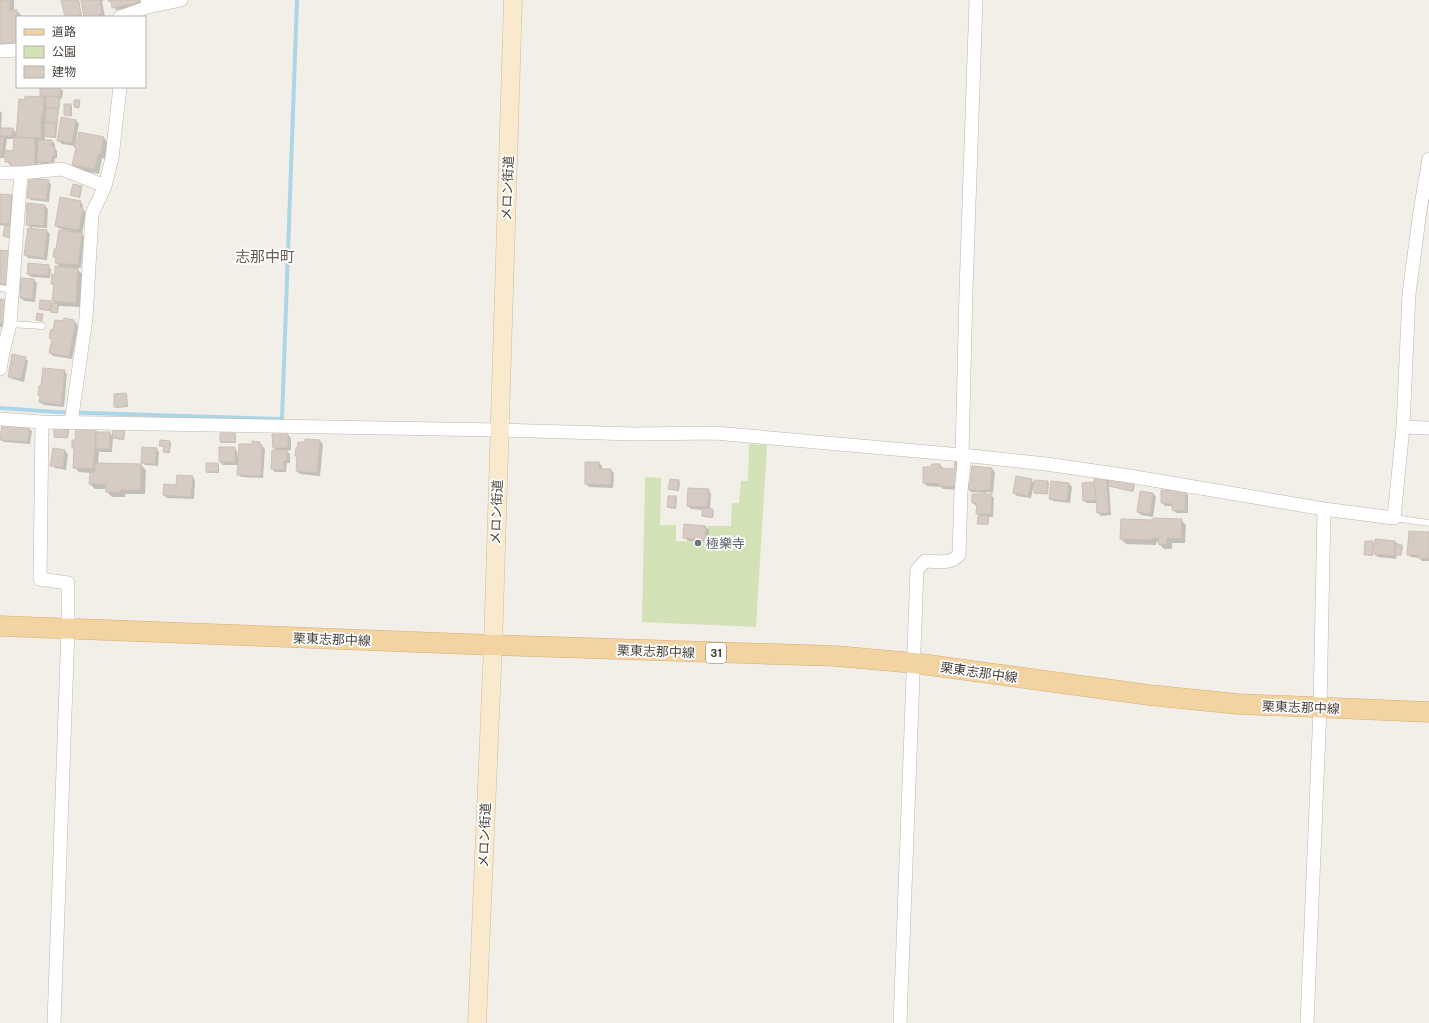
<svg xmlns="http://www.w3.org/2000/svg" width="1429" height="1023" font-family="'DM Sans','Noto Sans JP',sans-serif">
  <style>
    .green { fill: #d3e2b6 }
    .shadow { fill: #0003 }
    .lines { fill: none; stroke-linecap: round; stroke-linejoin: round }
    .stream { stroke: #acd6e8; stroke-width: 4 }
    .building { fill: #d6ccc3; stroke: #cdc0b4 }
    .lane-casing { stroke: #bdb5ac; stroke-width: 7 }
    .street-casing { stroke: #bdb5ac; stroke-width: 14 }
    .secondary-casing { stroke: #cdbc9d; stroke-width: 19 }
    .primary-casing { stroke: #d6ae73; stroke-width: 21 }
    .lane { stroke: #fff; stroke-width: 6 }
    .street { stroke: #fff; stroke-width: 13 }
    .secondary { stroke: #f9e9cd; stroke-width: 18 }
    .primary { stroke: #f3d3a1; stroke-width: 20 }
    .worship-dot { fill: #6b7280; stroke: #fff; stroke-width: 1.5 }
    .labels { text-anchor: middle; stroke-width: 3.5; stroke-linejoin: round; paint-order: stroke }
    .shield { fill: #fff; stroke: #7d7974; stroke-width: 1 }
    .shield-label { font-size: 12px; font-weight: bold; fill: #453f38 }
    .street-label { font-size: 13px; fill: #453f38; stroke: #fff }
    .worship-label { font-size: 13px; fill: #5b616d; stroke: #fff; text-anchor: start }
    .quarter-label { font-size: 15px; fill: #675c50; stroke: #fff }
  </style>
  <rect width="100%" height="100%" fill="#f2efe9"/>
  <!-- green -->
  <path class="green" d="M749,444L767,445L756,627L642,622L645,477L661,478L660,525H676V541L708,542V526H731L732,503H739L741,481H748Z"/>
  <!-- shadow -->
  <path class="shadow" d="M0,0H14V11H17L22,16V17H17V48L0,45Z
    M62,0H79L82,17H66Z
    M82,0H105L102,1L105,17H85Z
    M109,0H141V6L116,10Z
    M41,87L60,88L63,91L62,99H60L56,138L45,137V141H52L55,144V148L57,151V158H55L54,166L41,165L38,162V169L14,168L11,164H9L6,161L14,152L15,139H7L4,158H0V161V111L2,113L1,129H13L17,134L26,101L43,98L41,95Z
    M71,105L72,106V116H66L65,115Z
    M76,120L79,124L76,141L104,138L108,143L105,159L102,158L99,174L78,170L73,165L76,149L75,146L62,144L59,141Z
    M48,181L51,184L49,202L31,200L28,197Z
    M81,187L82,188L80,198L71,195Z
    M0,195L12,196L15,199L11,239L4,236L6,226L0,225Z
    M80,201L83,205L82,209L86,212L82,234L84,237L81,268H76L82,274L80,307L59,306L58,313H53L51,311L41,310L40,308L51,302L57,305L53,301L54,286L52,284L61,268L56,263L57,259L54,257L57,250L71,232V231L60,229L56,226Z
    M45,206L48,209L47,228L32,227V229L27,224Z
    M47,231L50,234L47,260L28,258L25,255Z
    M0,251L9,287L0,286Z
    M48,266L51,269L50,278L31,277L28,274Z
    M22,279L34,280L37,283L35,302L24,301L21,298Z
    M0,300L8,328L0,327Z
    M74,321L77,324L78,328L72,359L53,356L50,353L52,340L50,338L54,331L64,322Z
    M25,358L28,361L24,382L12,379L9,376Z
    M64,371L67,374L64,407L44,405L40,402L41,397L39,395L42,387Z
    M126,394L127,395L128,407L116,408L115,406Z
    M28,428L32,431L30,444L4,442L1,439Z
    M67,429L69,430L68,438H56L55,437Z
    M95,430L98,433H110L113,437L124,431L125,432L124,440L115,439L113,437L112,452H100L99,450L98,464L141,465L146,470L145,494H125V497H112L107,492V489H95L90,484L91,473L79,472L74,467L75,449L73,447Z
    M235,434L236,436V443H222L221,442Z
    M288,435L291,438V450L286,451L290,454V463H287L286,472H275L272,469L277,451L274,448Z
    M320,441L323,444L320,476L300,474L297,471L298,458L296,456Z
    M169,442L171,443L170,453H166L164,452L165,447L160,446Z
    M260,443L265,449L263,478L241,477L238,474L239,465H223L220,462V448H234L237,451L238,459H239L253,445Z
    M53,449L65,451L68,454L66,470L55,468L52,465Z
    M156,449L159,452L158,466L145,465L142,462Z
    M586,463H599L602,466V470H611L614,473L613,488L589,487L586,484Z
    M218,464L219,465V473H208L207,472Z
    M940,465L943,468L961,490L943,489L941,487L927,486L924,483L932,468Z
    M992,469L995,472L993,493L986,492V495H991L994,498L993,517H989L988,525L980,524L978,523L980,517L977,514L978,506H976L973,503L985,495V493L971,492L968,489Z
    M192,476L195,480L194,499L167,498L164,495Z
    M1106,477L1110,482L1111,479L1135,485L1133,492L1109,486L1111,515L1101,516L1098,513L1097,503H1087L1084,500L1083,484L1096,483Z
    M1031,480L1035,484L1048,482L1049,483L1048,494H1036L1035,493V485L1034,484L1031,498L1017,496L1014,493Z
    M678,481L680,482L679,491L671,490L670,489Z
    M1069,484L1072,487L1070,503L1053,501L1050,498Z
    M708,490L711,493L710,510L714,511L713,518L704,517L703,516V510L691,509L688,506Z
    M1185,492L1188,495V513H1176L1173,510V506H1165L1162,503Z
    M1153,493L1156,497L1153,517L1141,515L1138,512Z
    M676,497L677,498L676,509L669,508L668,507Z
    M1181,520L1186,525L1185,543H1172V549H1164L1159,544V542H1156V545L1126,544L1121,539Z
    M706,527L709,530L708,542L688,541L685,538Z
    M1429,533V561H1422L1419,558L1411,557L1408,554Z
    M1394,541L1403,547L1401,556L1397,555L1396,559L1378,557L1374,554Z
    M1372,542L1374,543L1373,556L1366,555L1365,554Z"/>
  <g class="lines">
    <!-- stream -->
    <path class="stream" d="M0,408L57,412L282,419L297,0"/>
  </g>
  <!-- building -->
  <path class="building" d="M0,0H10V10H17V43L0,44Z
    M61,0H78L81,14L79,15L80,17H74V16L65,17Z
    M81,0H100L102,14H99V17H84Z
    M108,0H139V1L138,3L112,8L111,2L108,1Z
    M40,87H60V96H40Z
    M25,96L44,97L43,116H41V138L16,137L19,99L25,100Z
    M46,96L60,97L59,108H46Z
    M74,100H80L79,108L74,107Z
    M64,104H71V116L64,115Z
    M46,108L58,109L57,123L45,122Z
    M61,117L76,120L72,143L57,141Z
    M45,123H56L55,137L44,136Z
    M0,128H13V136H0Z
    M79,132L104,137L101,154H98L95,169L72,165L76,148L74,147L75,140H78Z
    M0,136L4,137L1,156H0Z
    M14,138H35V166H10V162H5V150L13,151Z
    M38,140H52V146L55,147L54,156H52V163L37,162Z
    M29,178L49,180L46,200L27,198Z
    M73,184L82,186L79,197L70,195Z
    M0,194L12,195L10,224L0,223Z
    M60,197L81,201L80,207L83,208L79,230L55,226Z
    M27,203L45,205L44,226L26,225Z
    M5,225L12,226L10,238L3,236Z
    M28,228L47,230L44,258L24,255Z
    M59,230L82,233L78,265L55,263L56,257H53L54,249H56Z
    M0,250L10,251L7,284H0Z
    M28,263L49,265L48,276L27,274Z
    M55,266L78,268L76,303L52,301L54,284H51L52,274L55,275Z
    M21,278L34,279L33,299L20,298Z
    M0,299L6,300L4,323H0Z
    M40,300L51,301L50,310L39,309Z
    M52,303L58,304L57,313L50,312Z
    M37,313L43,314L42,321L36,320Z
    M64,318L74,320V323L75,324L69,357L49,353L52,339L49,338L51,329L53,330L55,320L63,321Z
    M12,354L26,357L21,379L8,377Z
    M43,368L65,370L61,405L39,402L40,396L38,395L39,386H41Z
    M126,393L127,406L114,407V394Z
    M2,425L29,427L28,442L0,440Z
    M76,427L96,429L93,469L73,468L74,448H72V440H75Z
    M54,428H68L67,438L54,437Z
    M113,429L124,430L123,439L112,438Z
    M96,432H110V449H96Z
    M220,433H235V442H220Z
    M272,434H288V448H273Z
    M305,439L320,440L317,473L296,471L297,456H295L296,448H297L298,442H305Z
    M160,440L170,441L169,453L163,452L164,446H159Z
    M252,441L260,442V445H262L261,476L237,475L239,444H252Z
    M142,447L157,448L155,464L141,463Z
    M219,447H235V462H219Z
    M53,448L65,450L63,467L50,466Z
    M272,450H287V461H284V470L271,469Z
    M955,461L959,462L958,487L939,486V484L923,483V467H931L932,464H940V468L954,469Z
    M585,462H599V469H611V485L585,484Z
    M95,463L141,464V490H120V493L106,492V484H89L90,472H95Z
    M206,463H218V472H206Z
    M972,466L992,468L990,490L984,489V491L967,489L968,484H970Z
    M177,475L193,476L191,497L163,495L164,484L176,485Z
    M1016,476L1032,479L1028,496L1013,493Z
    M1106,476L1109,513H1097L1094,477Z
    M1110,478L1134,483L1132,491L1108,486Z
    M670,479L679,480L678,490L668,489Z
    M1034,480L1048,481L1047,494L1034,493Z
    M1051,481L1069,483L1067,501L1049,499Z
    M1094,482L1096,500L1083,501L1082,483Z
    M688,488L709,489L707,507L687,506Z
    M1161,490L1186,491L1185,511L1172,510V504L1161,503Z
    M1140,491L1153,493L1150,514L1137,512Z
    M972,494H992L991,514H976L977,503H972Z
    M668,496H676L675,508L667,507Z
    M702,508L713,509L712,517L702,516Z
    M978,516H988V524H977Z
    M1153,518L1182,519L1181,539L1167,538V545L1158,544L1159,538H1152V540L1120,539L1121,519L1153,520Z
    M684,524L706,526L705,540L683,538Z
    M1409,531L1429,532V559L1418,558V555H1407Z
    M1375,539L1395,541L1394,556L1374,554Z
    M1365,541H1373L1372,555H1364Z
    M1396,544L1402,545L1401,555L1395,554Z"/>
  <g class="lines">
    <defs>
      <path id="lane" d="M0,288L13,290
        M10,324L42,326
        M1394,518L1429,523"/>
      <path id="street" d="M148,7L181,0
        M120,17L148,7L147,0
        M0,51L17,50
        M0,173H21L62,169L105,186
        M0,369L3,352L10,324L21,173
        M0,419L42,422L499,430L635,434L715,433L962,455L1046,464L1129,476L1324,509L1394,518L1403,427L1409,294L1420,211L1429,159
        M42,422L40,579L68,583V629L54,1023
        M71,423L86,318L92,214L105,186L112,158L120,87
        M1403,427L1429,428
        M900,1023L917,570L925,561C937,561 950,565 959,555L961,491L964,463L962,455L966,291L976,0
        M1307,1023L1320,708L1324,509"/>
      <path id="secondary" d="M477,1023L493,645L513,0"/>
      <path id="primary" d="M0,626L493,645L836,656L914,663L1149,695L1238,704L1429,712"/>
    </defs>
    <!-- lane casing -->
    <use href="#lane" class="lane-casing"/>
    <!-- street casing -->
    <use href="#street" class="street-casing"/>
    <!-- secondary casing -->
    <use href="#secondary" class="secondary-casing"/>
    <!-- primary casing -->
    <use href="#primary" class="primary-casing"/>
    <!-- lane -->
    <use href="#lane" class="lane"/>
    <!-- street -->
    <use href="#street" class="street"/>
    <!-- secondary -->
    <use href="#secondary" class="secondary"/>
    <!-- primary -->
    <use href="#primary" class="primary"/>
  </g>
  <!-- markers -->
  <circle class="worship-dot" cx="698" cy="543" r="4"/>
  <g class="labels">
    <!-- shield labels -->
    <rect class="shield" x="706" y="643" width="20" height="20" rx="3"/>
    <g class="shield-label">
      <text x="716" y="657">31</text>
    </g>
    <!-- street labels -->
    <g class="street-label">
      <text transform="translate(507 188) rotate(-88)" y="5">メロン街道</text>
      <text transform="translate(496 512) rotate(-88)" y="5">メロン街道</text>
      <text transform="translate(332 639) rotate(2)" y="5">栗東志那中線</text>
      <text transform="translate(656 651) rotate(2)" y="5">栗東志那中線</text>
      <text transform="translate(979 672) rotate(8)" y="5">栗東志那中線</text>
      <text transform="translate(1301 707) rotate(2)" y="5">栗東志那中線</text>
      <text transform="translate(484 835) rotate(-88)" y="5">メロン街道</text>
    </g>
    <!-- worship labels -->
    <g class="worship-label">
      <text x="706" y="548">極樂寺</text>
    </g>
    <!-- quarter labels -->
    <g class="quarter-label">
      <text x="265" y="262">志那中町</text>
    </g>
  </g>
  <!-- legend -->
  <rect x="16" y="16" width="130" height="72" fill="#ffffff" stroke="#b5b2af"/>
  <rect x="24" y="29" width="20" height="6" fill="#f3d3a1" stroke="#b5b2af"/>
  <text x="52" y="36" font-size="12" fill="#453f38">道路</text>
  <rect x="24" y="46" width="20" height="12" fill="#d3e2b6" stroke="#b5b2af"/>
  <text x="52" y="56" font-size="12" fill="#453f38">公園</text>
  <rect x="24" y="66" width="20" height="12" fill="#d6ccc3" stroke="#b5b2af"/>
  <text x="52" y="76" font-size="12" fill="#453f38">建物</text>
</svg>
